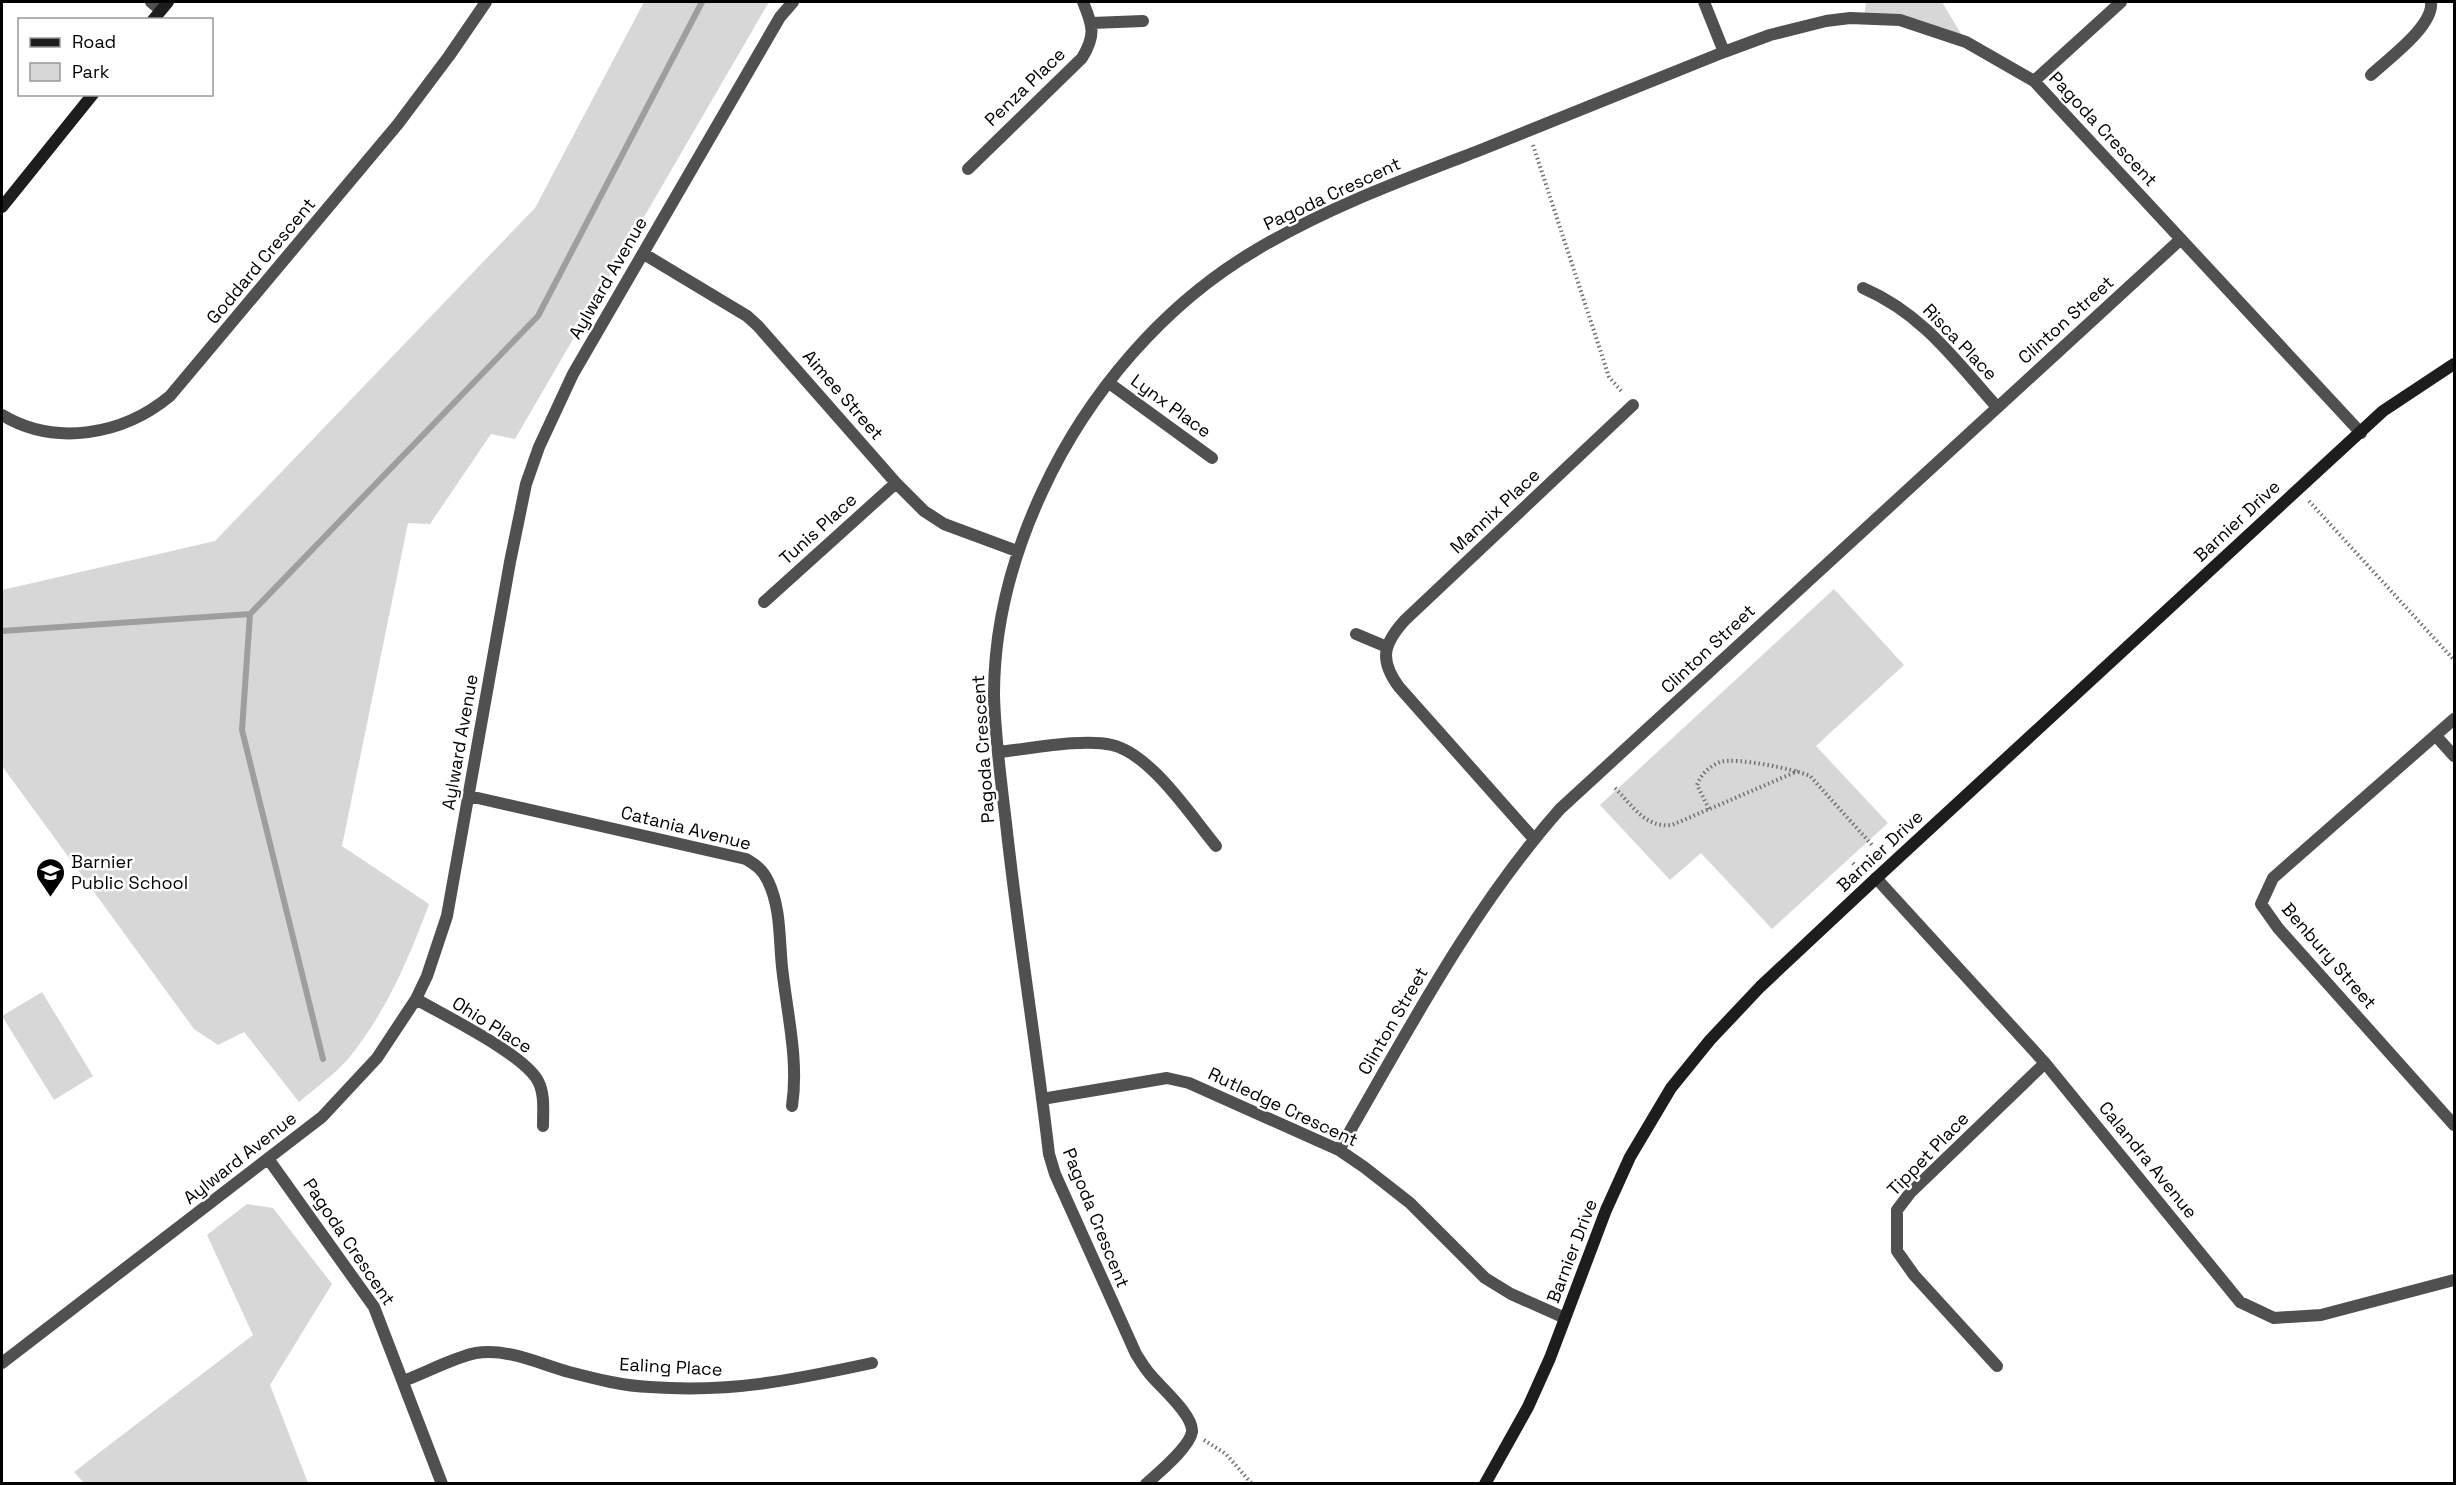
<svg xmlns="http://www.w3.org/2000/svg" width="2456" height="1485" font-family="'Space Grotesk',sans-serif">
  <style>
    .green { fill: #d7d7d7 }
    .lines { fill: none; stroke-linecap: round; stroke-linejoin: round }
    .stream { stroke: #9e9e9e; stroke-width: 6 }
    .path { stroke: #727272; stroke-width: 4; stroke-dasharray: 1.5 3; stroke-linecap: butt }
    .street { stroke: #505050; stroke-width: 12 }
    .secondary { stroke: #1d1d1d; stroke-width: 12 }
    .labels { text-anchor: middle; stroke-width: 5; stroke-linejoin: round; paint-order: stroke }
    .street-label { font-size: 18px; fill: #000; stroke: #fff }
    .poi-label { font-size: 18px; fill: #000; stroke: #fff; text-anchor: start }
  </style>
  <rect width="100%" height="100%" fill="#fff"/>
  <!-- green -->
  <path class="green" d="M644,2H769L515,439L491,434L430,524L408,523L342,846L429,904C409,959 385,1014 348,1059C334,1075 315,1088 299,1102L244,1032L218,1045L194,1029L2,766V590L215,541L535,208Z
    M1866,2H1942L1966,42L1900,20L1864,19Z
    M1834,589L1904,665L1816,746L1888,823L1772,929L1701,853L1670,880L1600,805Z
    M42,992L93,1076L54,1100L2,1016Z
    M247,1204L273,1208L332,1284L270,1385L308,1483H84L74,1472L253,1335L207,1235Z"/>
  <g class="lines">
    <!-- stream -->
    <path class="stream" d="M2,631L250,614
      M323,1059L242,730L250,614L538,316L702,2"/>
    <!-- path -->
    <path class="path" d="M1533,145L1609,377L1623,393
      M2309,501L2454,660
      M1615,788C1633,806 1645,828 1672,825L1798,771
      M1709,809L1697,785C1701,774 1710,766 1720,762C1736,757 1794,769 1810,776L1872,845
      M1853,863L1860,871
      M1204,1440L1226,1454L1252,1484"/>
    <!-- street -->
    <path class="street" d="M151,2L161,10
      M1704,2L1724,52
      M1092,23L1143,21
      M2371,75C2388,59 2434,26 2431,2
      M2034,81L2121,2
      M968,169L1082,58C1096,35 1093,26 1083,2
      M644,254L747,316L758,326L896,483L924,511L944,524L1017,551
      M1863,288C1923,314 1955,360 1997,407
      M1109,383L1212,458
      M2,415C55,447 123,435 170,396L398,124L449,56L486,2
      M764,602L896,483
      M1356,634L1387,647
      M2454,719L2273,878L2261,904L2278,928L2454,1125
      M2436,736L2454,756
      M998,752C1030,749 1082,738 1112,745C1151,754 1191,816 1216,846
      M469,796L746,859C756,865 763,870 768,881C781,908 779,938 782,967C787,1014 799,1060 792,1106
      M1534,839L1399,687C1379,660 1383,644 1405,620L1633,405
      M1876,878L2045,1063L2240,1302L2274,1318L2321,1315L2454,1280
      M416,999C443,1015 524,1054 538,1081C545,1094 543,1111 543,1126
      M1042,1099L1167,1078L1189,1083L1339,1150L1364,1167L1410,1203L1485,1278L1511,1294L1565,1318
      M1339,1150C1407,1033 1470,911 1560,809L2181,239
      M269,1160L374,1307L442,1484
      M2,1363L322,1117L377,1058L416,999L427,976L447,916L510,562L526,484L539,447L573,374L780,17L793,2
      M1997,1366L1914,1275L1897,1251V1210L1910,1193L2045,1063
      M403,1381C423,1374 457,1356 476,1353C508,1348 540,1364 569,1372C596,1379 623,1386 650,1387C732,1393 793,1380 872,1363
      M1146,1484C1158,1473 1189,1448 1192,1432C1194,1415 1159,1386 1149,1373C1144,1367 1140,1360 1136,1354L1055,1174L1049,1154C1036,1043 1018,934 1006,823C1001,781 995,738 994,695C994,624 1013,554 1043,490C1088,393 1164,304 1256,250C1326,208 1402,180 1478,151C1560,118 1642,85 1724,52L1770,35L1826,21L1850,18L1900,20L1966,42L2034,81L2361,433"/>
    <!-- secondary -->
    <path class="secondary" d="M153,20L168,2
      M2,207L93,94
      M1485,1484L1528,1407L1550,1358L1606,1210L1630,1157L1671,1088L1710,1040L1760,987L1871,883L2383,411L2454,364"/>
  </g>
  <!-- icons -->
  <defs>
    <symbol id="school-pin" viewBox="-11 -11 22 30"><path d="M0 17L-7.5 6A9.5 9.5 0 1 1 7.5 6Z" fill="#000" stroke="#fff"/><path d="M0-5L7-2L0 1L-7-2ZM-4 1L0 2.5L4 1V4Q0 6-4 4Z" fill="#fff"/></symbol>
  </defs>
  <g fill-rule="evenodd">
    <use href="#school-pin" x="34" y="856" width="33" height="45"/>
  </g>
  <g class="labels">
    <!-- street labels -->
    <g class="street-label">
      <text transform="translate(1025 87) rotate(-44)" y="6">Penza Place</text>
      <text transform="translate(2103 129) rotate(47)" y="6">Pagoda Crescent</text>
      <text transform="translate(1332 194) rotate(-25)" y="6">Pagoda Crescent</text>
      <text transform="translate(261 261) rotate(-50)" y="6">Goddard Crescent</text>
      <text transform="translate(608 278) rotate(-60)" y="6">Aylward Avenue</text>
      <text transform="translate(2066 320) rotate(-42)" y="6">Clinton Street</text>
      <text transform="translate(1960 342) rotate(46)" y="6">Risca Place</text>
      <text transform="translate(843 395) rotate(49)" y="6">Aimee Street</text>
      <text transform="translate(1171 406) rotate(36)" y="6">Lynx Place</text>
      <text transform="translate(1495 511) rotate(-43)" y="6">Mannix Place</text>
      <text transform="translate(2237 521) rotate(-43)" y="6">Barnier Drive</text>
      <text transform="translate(818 529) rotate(-42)" y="6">Tunis Place</text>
      <text transform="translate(1708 649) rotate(-43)" y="6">Clinton Street</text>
      <text transform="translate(460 742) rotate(-80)" y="6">Aylward Avenue</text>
      <text transform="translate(983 749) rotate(-94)" y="6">Pagoda Crescent</text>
      <text transform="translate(686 828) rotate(14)" y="6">Catania Avenue</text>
      <text transform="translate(1880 851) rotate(-43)" y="6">Barnier Drive</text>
      <text transform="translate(2329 956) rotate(49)" y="6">Benbury Street</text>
      <text transform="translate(1393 1021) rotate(-60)" y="6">Clinton Street</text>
      <text transform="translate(492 1025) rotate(32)" y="6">Ohio Place</text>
      <text transform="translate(1283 1107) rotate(25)" y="6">Rutledge Crescent</text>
      <text transform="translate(1928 1154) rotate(-46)" y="6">Tippet Place</text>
      <text transform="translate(240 1158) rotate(-38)" y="6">Aylward Avenue</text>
      <text transform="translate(2148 1160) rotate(51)" y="6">Calandra Avenue</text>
      <text transform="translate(1096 1218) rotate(68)" y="6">Pagoda Crescent</text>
      <text transform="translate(349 1242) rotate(56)" y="6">Pagoda Crescent</text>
      <text transform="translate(1572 1251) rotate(-69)" y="6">Barnier Drive</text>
      <text transform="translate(671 1367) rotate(3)" y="6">Ealing Place</text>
    </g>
    <!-- poi labels -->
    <g class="poi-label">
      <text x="71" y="868">Barnier<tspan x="71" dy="21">Public School</tspan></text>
    </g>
  </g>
  <!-- border -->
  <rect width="2456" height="1485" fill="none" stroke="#000000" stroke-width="6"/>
  <!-- legend -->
  <rect x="18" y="18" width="195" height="78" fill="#ffffff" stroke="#999999" stroke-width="1.5"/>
  <rect x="30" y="38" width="30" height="9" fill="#1d1d1d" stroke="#999999" stroke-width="1.5"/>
  <text x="72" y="48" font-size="18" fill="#000000">Road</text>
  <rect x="30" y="63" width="30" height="18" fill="#d7d7d7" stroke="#999999" stroke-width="1.5"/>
  <text x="72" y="78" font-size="18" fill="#000000">Park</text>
</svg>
